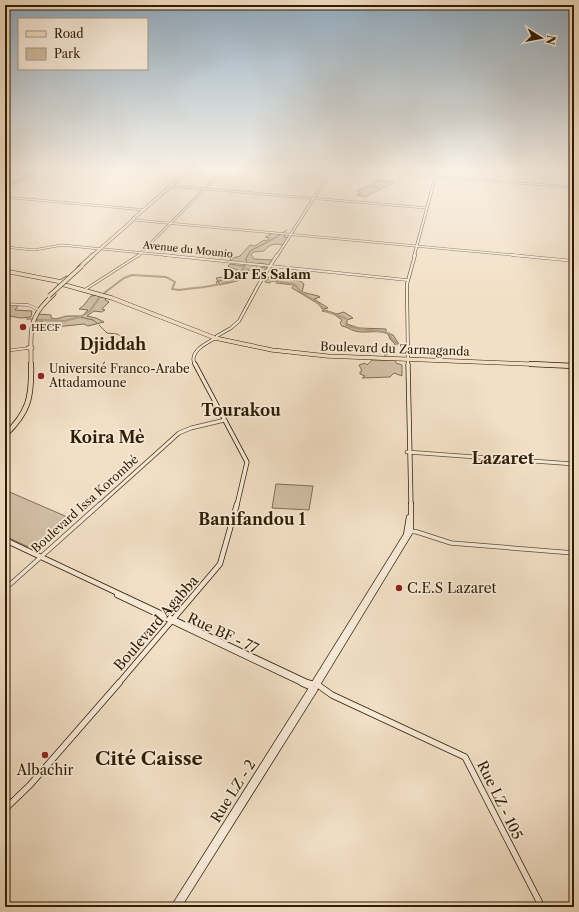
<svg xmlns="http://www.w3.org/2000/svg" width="579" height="912" font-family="'Libre Caslon Text',serif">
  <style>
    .green { fill: #d1bea4; stroke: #806e54 }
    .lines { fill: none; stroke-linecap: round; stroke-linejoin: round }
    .stream { stroke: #7d6a50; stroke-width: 1 }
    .river { stroke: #b09d83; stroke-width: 2 }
    .tertiary-far3-casing { stroke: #604e34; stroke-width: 2.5 }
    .tertiary-far2-casing { stroke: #604e34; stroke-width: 3 }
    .tertiary-far1-casing { stroke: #604e34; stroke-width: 4.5 }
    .tertiary-casing { stroke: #604e34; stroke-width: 5 }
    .secondary-far4-casing { stroke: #301d03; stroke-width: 3 }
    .secondary-far3-casing { stroke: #301d03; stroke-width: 3.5 }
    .secondary-far2-casing { stroke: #301d03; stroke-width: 5 }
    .secondary-far1-casing { stroke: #301d03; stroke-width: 6 }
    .secondary-casing { stroke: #301d03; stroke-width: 7 }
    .primary-far2-casing { stroke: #301d03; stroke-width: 3.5 }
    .primary-far1-casing { stroke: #301d03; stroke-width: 4.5 }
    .primary-casing { stroke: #301d03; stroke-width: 6 }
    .trunk-casing { stroke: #301d03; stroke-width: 1 }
    .tertiary-far3 { stroke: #f7ead9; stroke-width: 1.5 }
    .tertiary-far2 { stroke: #f7ead9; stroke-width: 2 }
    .tertiary-far1 { stroke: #f7ead9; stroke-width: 3 }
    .tertiary { stroke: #f7ead9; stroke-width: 3.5 }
    .secondary-far4 { stroke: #f7ead9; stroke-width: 2 }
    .secondary-far3 { stroke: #f7ead9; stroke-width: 2.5 }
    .secondary-far2 { stroke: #f7ead9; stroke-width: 3.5 }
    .secondary-far1 { stroke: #f7ead9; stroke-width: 4.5 }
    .secondary { stroke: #f7ead9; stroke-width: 5.5 }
    .primary-far2 { stroke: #f2dfc5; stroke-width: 2.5 }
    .primary-far1 { stroke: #f2dfc5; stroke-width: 3.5 }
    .primary { stroke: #f2dfc5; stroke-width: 4.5 }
    .trunk { fill: #f2dfc5; fill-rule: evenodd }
    .primary-bridge-casing { stroke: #301d03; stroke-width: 4.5; stroke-linecap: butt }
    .primary-bridge { stroke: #f2dfc5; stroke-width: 3.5 }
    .poi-dot { fill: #8f2418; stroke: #f7ead9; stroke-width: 1.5 }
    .labels { text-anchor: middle; stroke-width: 3.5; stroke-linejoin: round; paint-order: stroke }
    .far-street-label { font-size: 10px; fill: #301d03; stroke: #f7ead9 }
    .far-poi-label { font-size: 10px; fill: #301d03; stroke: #f7ead9; text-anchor: start }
    .street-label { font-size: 12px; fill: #301d03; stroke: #f7ead9 }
    .poi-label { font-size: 12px; fill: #301d03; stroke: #f7ead9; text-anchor: start }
    .far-district-label { font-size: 13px; font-weight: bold; fill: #301d03; stroke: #f7ead9 }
    .near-poi-label { font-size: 14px; fill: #301d03; stroke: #f7ead9; text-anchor: start }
    .near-street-label { font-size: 14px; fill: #301d03; stroke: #f7ead9 }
    .district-label { font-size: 16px; font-weight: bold; fill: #301d03; stroke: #f7ead9 }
    .near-district-label { font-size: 19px; font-weight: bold; fill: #301d03; stroke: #f7ead9 }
  </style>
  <rect width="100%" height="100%" fill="#f2dfc5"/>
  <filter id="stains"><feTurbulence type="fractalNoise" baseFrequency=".005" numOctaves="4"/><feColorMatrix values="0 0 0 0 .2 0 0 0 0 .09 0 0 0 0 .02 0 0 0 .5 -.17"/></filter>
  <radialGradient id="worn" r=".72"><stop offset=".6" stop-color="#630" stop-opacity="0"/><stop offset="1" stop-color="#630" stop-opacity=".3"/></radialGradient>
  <!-- green -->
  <path class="green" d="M378,180L395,182L365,197L357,195L361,193L357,191L369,186L379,188L371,184Z
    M273,233L286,235L284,237L288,238L283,245C275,243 270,244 264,251L253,252L251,255L254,259L273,260L270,265L258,263L256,268L267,267L264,270L266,272L262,277L263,274L258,271L247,270L241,280L220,285L216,278L231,276L238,270L229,267L228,266L230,264L243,266L244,264L231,261L230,259L240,256L250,245L255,246L264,240L267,241L269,238L265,237Z
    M266,275C267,278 275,280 280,281L281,279L301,281L304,284L302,292L318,296L320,297L314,299L328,308L322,309L320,305L292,288L294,285L276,283L277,282L271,281L270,283L265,282L266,280L264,278Z
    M100,295L108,297L105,300L109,302L102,309L105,310L102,312L94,311L87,316L96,318L104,322L88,326L84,324L56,327L40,326L42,321H33L36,314L51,315V318L56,319L67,316H82L88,310L79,309L84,305L91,296Z
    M5,304L19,305L15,310L32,311L31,317L20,318L5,315Z
    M325,310L337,314L344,312L353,318L347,320V324L359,328L386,329V332L393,335L399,344H396L394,349L384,356L395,344L390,339L388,334C378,329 365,334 355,331C350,330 348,327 342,326L340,323L342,320L332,313L322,311Z
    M372,360H395L396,363L402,365V376L394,373L390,377L362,378L365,376L360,374V372L362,371L359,365L365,363L367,365Z
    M276,484L313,486L309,510L272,508Z
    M5,490L72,519L73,521L37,551L5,536Z"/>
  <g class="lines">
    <!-- stream -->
    <path class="stream" d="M242,270L247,263L246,259L250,251L273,239L287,230
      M217,284L216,282L239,275
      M80,317L93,320L97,323
      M99,325L107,333L117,334L126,339
      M130,341L136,342"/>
    <!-- river -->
    <path class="river" d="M27,319L64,321L80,317L90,311L99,298L108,290L124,278L132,275L166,277L175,282L172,289L180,290C197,287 235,287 242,270L254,269L264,273L262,277L270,280L294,284L301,292L318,303L325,311L345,318L347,320L346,325C360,332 376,328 390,334L391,338L397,343L385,356"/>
    <defs>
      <path id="tertiary-far3" d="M355,171L574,187
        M170,186L427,208
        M5,197L145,210
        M135,220L523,256
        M5,247L34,250L62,245L101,249
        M103,249L174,256
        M138,256L222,171"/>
      <path id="tertiary-far2" d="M164,255L407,280
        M512,255L574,261
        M86,289L139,255
        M5,304L28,305L37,309
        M5,351L28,348"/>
      <path id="tertiary-far1" d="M407,452L574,464
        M99,505L179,433L191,428L225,420"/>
      <path id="tertiary" d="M409,531L417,532L451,543L574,553
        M5,589L100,504"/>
      <path id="secondary-far4" d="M277,256L331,171
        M414,256L437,171"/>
      <path id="secondary-far3" d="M217,336L231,328L239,321L259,284L277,255
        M195,365C188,352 206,343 216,338
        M408,365L407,284L415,255"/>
      <path id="secondary-far2" d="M195,364L247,462L237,505
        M408,364L411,505"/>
      <path id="secondary-far1" d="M5,540L311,684
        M117,595L304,684
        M314,683L406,535L409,517
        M118,684L220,564L237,504
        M318,684L411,531V504"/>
      <path id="secondary" d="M302,683L311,687
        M309,683L312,684
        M317,685L318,683
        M318,685L332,695L465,757L542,907
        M5,809L30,785L119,683
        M174,907L312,688
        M178,907L315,689"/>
      <path id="primary-far2" d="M133,219L188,171
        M92,256L133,220"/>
      <path id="primary-far1" d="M79,268L93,255
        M5,271L62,282
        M64,285L59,283L67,278
        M65,285L112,298L215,338L272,350L327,356L555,365
        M30,347L32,348H28Z
        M31,347C30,322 35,311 54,294
        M31,348V365"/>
      <path id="primary" d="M531,364L574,366
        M5,435C29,412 32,397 31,364"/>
      <path id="trunk" d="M34,171H36L5,190V188Z"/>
    </defs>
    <!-- tertiary-far3 casing -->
    <use href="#tertiary-far3" class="tertiary-far3-casing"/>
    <!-- tertiary-far2 casing -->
    <use href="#tertiary-far2" class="tertiary-far2-casing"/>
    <!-- tertiary-far1 casing -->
    <use href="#tertiary-far1" class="tertiary-far1-casing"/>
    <!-- tertiary casing -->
    <use href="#tertiary" class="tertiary-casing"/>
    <!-- secondary-far4 casing -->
    <use href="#secondary-far4" class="secondary-far4-casing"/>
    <!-- secondary-far3 casing -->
    <use href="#secondary-far3" class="secondary-far3-casing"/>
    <!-- secondary-far2 casing -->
    <use href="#secondary-far2" class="secondary-far2-casing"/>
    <!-- secondary-far1 casing -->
    <use href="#secondary-far1" class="secondary-far1-casing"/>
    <!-- secondary casing -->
    <use href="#secondary" class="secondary-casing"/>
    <!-- primary-far2 casing -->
    <use href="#primary-far2" class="primary-far2-casing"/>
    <!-- primary-far1 casing -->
    <use href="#primary-far1" class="primary-far1-casing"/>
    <!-- primary casing -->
    <use href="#primary" class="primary-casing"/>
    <!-- trunk casing -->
    <use href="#trunk" class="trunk-casing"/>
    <!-- tertiary-far3 -->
    <use href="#tertiary-far3" class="tertiary-far3"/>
    <!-- tertiary-far2 -->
    <use href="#tertiary-far2" class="tertiary-far2"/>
    <!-- tertiary-far1 -->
    <use href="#tertiary-far1" class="tertiary-far1"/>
    <!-- tertiary -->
    <use href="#tertiary" class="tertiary"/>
    <!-- secondary-far4 -->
    <use href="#secondary-far4" class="secondary-far4"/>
    <!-- secondary-far3 -->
    <use href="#secondary-far3" class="secondary-far3"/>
    <!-- secondary-far2 -->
    <use href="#secondary-far2" class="secondary-far2"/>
    <!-- secondary-far1 -->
    <use href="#secondary-far1" class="secondary-far1"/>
    <!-- secondary -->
    <use href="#secondary" class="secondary"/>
    <!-- primary-far2 -->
    <use href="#primary-far2" class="primary-far2"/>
    <!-- primary-far1 -->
    <use href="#primary-far1" class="primary-far1"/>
    <!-- primary -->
    <use href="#primary" class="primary"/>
    <!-- trunk -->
    <use href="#trunk" class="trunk"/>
    <defs>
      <path id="primary-bridge" d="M49,296L82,266"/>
    </defs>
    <!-- primary-bridge casing -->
    <use href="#primary-bridge" class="primary-bridge-casing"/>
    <!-- primary-bridge -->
    <use href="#primary-bridge" class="primary-bridge"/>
  </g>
  <!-- sky -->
  <linearGradient id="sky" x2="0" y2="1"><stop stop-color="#91abc0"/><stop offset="0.57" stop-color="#f9f1e5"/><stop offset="1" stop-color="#f9f1e5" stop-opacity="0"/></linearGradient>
  <rect width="579" height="298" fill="url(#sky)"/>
  <!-- markers -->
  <g class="poi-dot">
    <circle cx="23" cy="327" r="4"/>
    <circle cx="41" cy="376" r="4"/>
    <circle cx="399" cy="588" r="4"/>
    <circle cx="45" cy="755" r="4"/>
  </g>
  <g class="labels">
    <!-- far-street labels -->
    <g class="far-street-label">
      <text transform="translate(188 249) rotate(6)" y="4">Avenue du Mounio</text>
    </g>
    <!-- far-poi labels -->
    <g class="far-poi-label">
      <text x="31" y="331">HECF</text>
    </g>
    <!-- street labels -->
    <g class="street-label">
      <text transform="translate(395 349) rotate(2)" y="4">Boulevard du Zarmaganda</text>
      <text transform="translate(85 504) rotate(-42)" y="4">Boulevard Issa Korombé</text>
    </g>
    <!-- poi labels -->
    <g class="poi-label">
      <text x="49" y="373">Université Franco-Arabe<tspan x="49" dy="14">Attadamoune</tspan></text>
    </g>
    <!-- far-district labels -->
    <g class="far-district-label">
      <text x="267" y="279">Dar Es Salam</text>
    </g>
    <!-- near-poi labels -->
    <g class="near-poi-label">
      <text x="407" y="593">C.E.S Lazaret</text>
      <text x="45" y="775" text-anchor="middle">Albachir</text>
    </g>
    <!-- near-street labels -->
    <g class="near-street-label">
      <text transform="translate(156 623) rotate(-49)" y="5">Boulevard Agabba</text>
      <text transform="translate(223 633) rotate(25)" y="5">Rue BF - 77</text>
      <text transform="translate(233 791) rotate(-58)" y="5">Rue LZ - 2</text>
      <text transform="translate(500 800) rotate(64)" y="5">Rue LZ - 105</text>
    </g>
    <!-- district labels -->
    <g class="district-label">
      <text x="113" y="350">Djiddah</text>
      <text x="241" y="416">Tourakou</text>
      <text x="107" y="443">Koira Mè</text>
      <text x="503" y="464">Lazaret</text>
      <text x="252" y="525">Banifandou 1</text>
    </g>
    <!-- near-district labels -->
    <g class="near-district-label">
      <text x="149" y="765">Cité Caisse</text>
    </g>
  </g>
  <!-- margin -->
  <rect width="579" height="912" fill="none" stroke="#f2dfc5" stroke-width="20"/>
  <rect x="6" y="6" width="567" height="900" fill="none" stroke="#301d03" stroke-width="2"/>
  <rect x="10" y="10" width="559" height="892" fill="none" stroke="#301d03"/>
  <!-- legend -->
  <rect x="18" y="18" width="130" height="52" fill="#f7ead9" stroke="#a79883"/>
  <rect x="26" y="31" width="20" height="6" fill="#f2dfc5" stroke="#a79883"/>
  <text x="54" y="38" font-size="12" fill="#301d03">Road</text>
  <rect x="26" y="48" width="20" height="12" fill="#d1bea4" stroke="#a79883"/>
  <text x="54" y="58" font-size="12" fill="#301d03">Park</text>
  <!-- north arrow -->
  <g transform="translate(541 38) rotate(101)" stroke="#f7ead9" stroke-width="3" paint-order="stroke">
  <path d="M0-3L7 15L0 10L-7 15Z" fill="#301d03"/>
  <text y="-6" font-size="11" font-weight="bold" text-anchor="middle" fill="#301d03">N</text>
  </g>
  <rect width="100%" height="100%" filter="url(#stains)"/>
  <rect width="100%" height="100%" fill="url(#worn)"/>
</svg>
